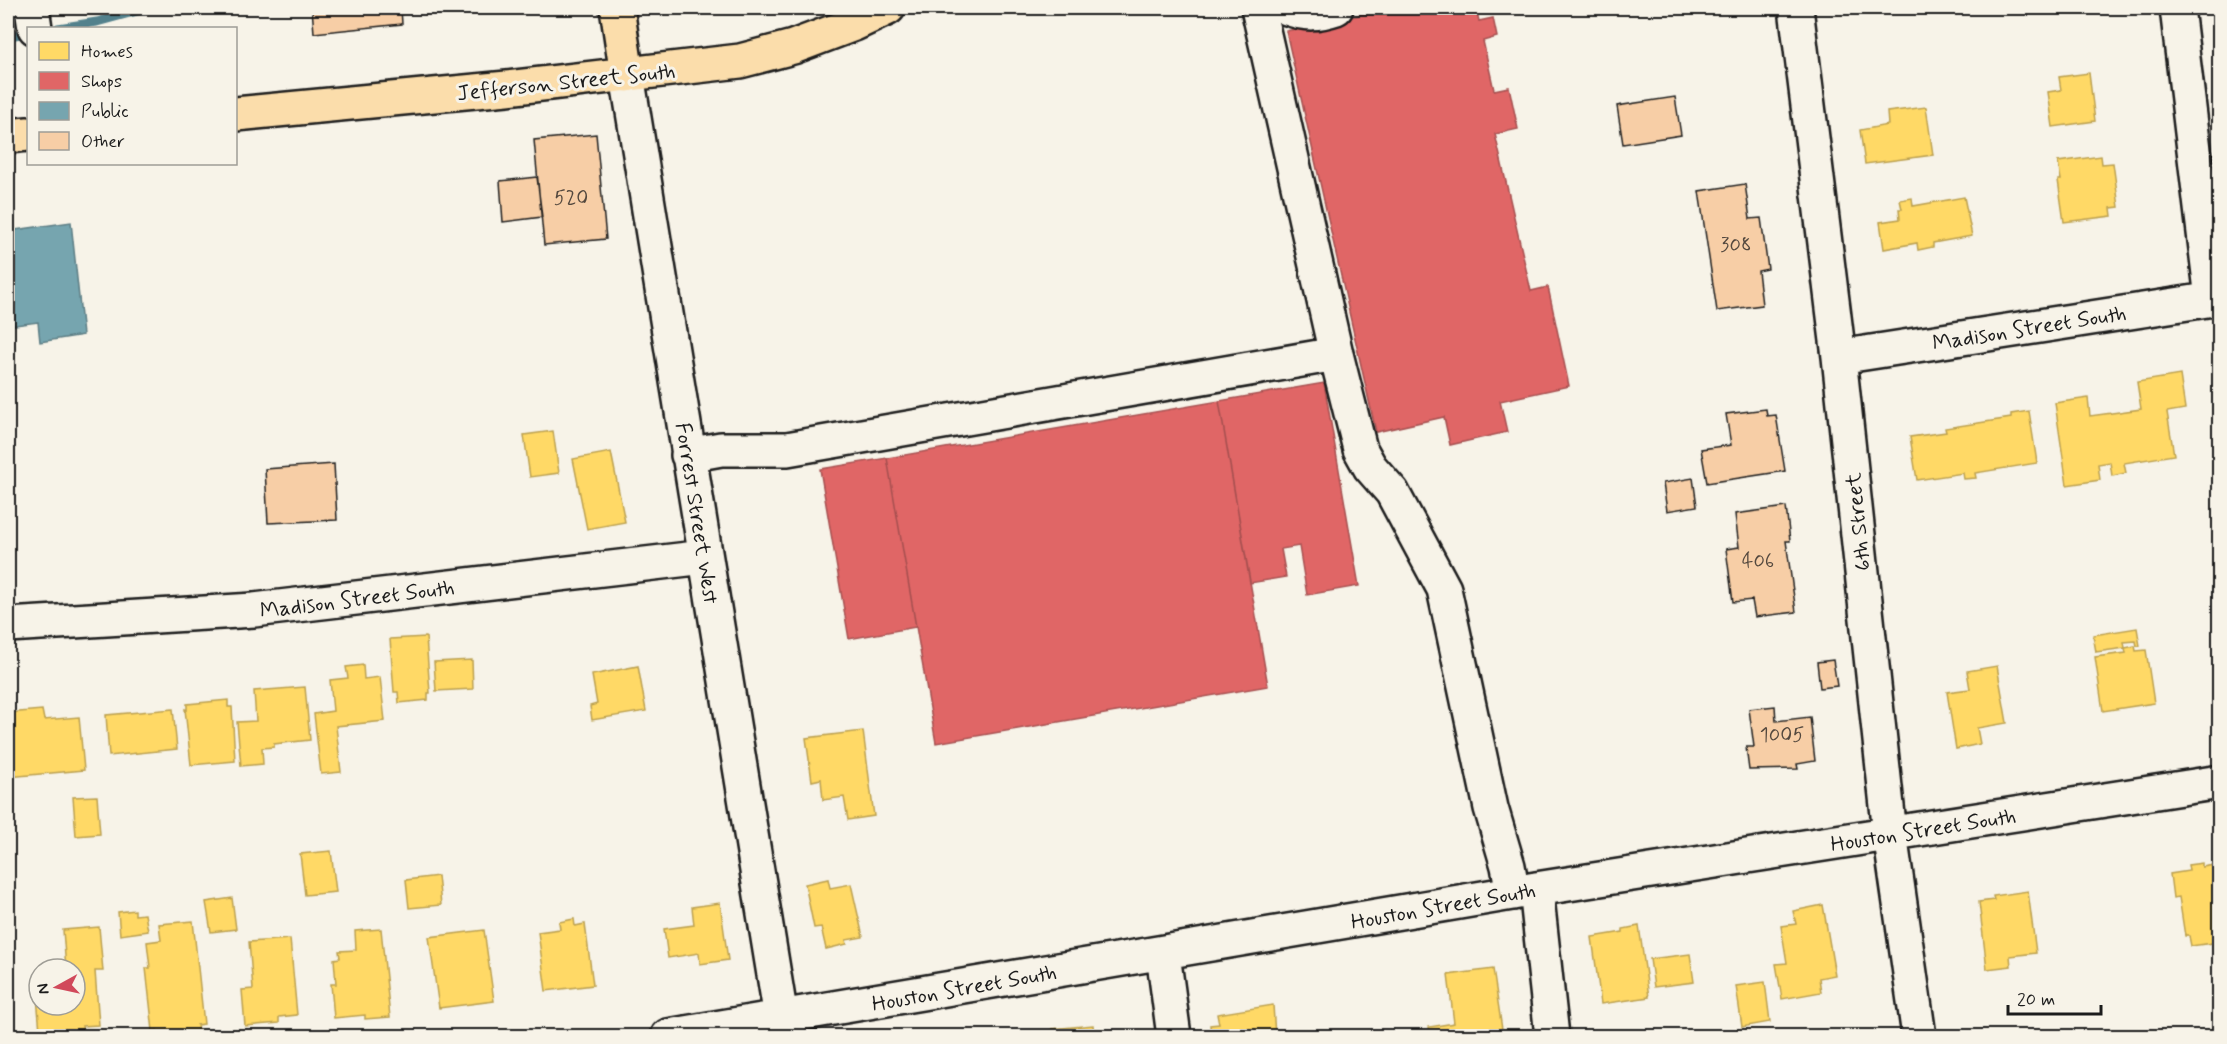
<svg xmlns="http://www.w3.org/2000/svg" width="2227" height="1044" font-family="Mynerve,sans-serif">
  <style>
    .homes { fill: #ffd966; stroke: #bba050; stroke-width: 1.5 }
    .shops { fill: #e06666; stroke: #a55050; stroke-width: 1.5 }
    .public { fill: #76a5af; stroke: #5b7c83; stroke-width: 1.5 }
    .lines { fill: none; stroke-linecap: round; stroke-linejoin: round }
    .stream { stroke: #53818c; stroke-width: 9 }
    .building { fill: #f7cea6; stroke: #1c1c1c; stroke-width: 1.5 }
    .minor-casing { stroke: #1c1c1c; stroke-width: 38 }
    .major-casing { stroke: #1c1c1c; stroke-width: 38 }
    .minor { stroke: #f7f3e8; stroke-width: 33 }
    .major { stroke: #fbddab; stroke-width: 33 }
    .labels { text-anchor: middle; stroke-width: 6; stroke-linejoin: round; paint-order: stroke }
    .number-label { font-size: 20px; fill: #53483e }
    .street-label { font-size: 22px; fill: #1c1c1c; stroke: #f7f3e8 }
  </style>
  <rect width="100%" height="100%" fill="#f7f3e8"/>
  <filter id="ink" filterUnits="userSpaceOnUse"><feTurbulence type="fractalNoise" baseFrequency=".0167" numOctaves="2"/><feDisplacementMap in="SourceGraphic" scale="12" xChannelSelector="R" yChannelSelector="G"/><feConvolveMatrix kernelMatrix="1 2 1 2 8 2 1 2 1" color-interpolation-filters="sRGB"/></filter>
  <g filter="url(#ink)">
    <!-- homes -->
    <path class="homes" d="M1877,8H1909L1877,11Z
      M2089,73L2095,121L2053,127L2048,92L2061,90L2059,77Z
      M1926,107L1933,155L1865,164L1860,130L1888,125L1887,112Z
      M2101,156L2102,164L2113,163L2119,207L2111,208L2112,216L2064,222L2058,180H2061L2058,162Z
      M1964,197L1972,236L1933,243V247L1918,250L1917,243L1884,249L1880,222L1900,219L1899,209H1902L1900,200L1912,198L1913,206Z
      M2180,375L2185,409L2167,412L2174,455L2124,463L2126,473L2112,476L2110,462L2098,464L2100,480L2067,485L2055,403L2088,398L2090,416L2141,409L2137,382Z
      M2029,411L2037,463L1975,473L1976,478L1964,479L1963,473L1917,480L1910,437L1946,432L1945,428L2011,418V414Z
      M553,431L559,473L530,477L524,435Z
      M611,452L625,522L587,529L573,459Z
      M2137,628L2140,646H2137L2136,641L2124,642L2125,648L2096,652L2093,635Z
      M426,637L430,693H428V700L399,703L398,692H394L390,639Z
      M2135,646L2136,651L2146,650L2154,703L2103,711L2095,657L2126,653L2125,648Z
      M472,660L473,689L436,691L434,662Z
      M363,665L364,679L380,677L385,721L336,726L341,772L321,774L314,714L333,711L330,680L348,678L346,667Z
      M638,666L646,711L592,720L590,706L597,704L592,675Z
      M1997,666L2007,723L1977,728L1980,744L1956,749L1947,692L1970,689L1967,671Z
      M305,687L310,740L274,744V747L262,748L263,764L241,766L237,722L256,721L254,691Z
      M228,700V707H232L235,761L191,765L185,709L187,710V704Z
      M173,709L177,749L109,756L106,715Z
      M42,710L44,720L79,717L84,770L8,777V713Z
      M863,731L874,816L848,820L844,797L823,800L821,779L812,781L806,738Z
      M97,796L100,834L76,836L73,797Z
      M331,851L336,892L305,895L300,854Z
      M2202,863V867L2220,864V942L2191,946L2189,936H2185L2179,897L2173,898L2170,874L2189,871L2188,865Z
      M438,876L441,905L409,908L406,880Z
      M828,879L830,888L851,884L863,937L846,940L847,944L826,949L821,927L814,928L805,884Z
      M2028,891L2036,953L2010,956L2011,966L1987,969L1979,902L1994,900L1993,896Z
      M232,898L236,929L211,932L206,902Z
      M720,903L728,960L700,964L699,953L668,958L664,929L694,925L692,907Z
      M1823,905L1835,975L1819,978L1821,992L1782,999L1776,964L1787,963L1781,926L1796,924L1793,911Z
      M135,910V915L145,914L148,931L120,935L118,912Z
      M574,919L575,926L585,924L593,985L546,991L538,932L560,929L559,922Z
      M193,921L204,1024L197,1025L198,1034L158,1036L157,1030L153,1031L146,968H150L147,942L161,940L159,924Z
      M1639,926L1649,997L1601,1004L1592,937L1623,932V929Z
      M99,927L103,971H95L99,1025L82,1026L83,1031L56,1034V1029L40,1031L36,986H39V1005H75V969H66L63,930Z
      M381,929L390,1017L365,1019V1015L334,1018L331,984H336L334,959L340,958L339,951L356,950L355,931Z
      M484,930L494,1001L439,1008L429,937Z
      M290,939L297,1015L279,1017V1023L245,1026L242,990L253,989L249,942Z
      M1690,954L1694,982L1654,987L1650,959Z
      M1493,969L1503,1036H1431L1429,1027L1454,1023L1448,975Z
      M1765,982L1770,1022L1742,1027L1736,986Z
      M1273,1005L1275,1036L1291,1033L1292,1036H1211L1210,1025L1219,1024L1217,1014Z
      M1093,1025L1094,1036H1053L1052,1029Z"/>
    <!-- shops -->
    <path class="shops" d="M1392,8H1476L1479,21L1493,18L1497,37L1483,41L1494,90L1509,87L1518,129L1495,134L1531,291L1548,287L1569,386L1500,401L1507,432L1450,445L1444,417L1376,432L1286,31Z
      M1324,383L1359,586L1307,595L1299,546L1281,549L1286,577L1250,583L1219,401Z
      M1219,401L1268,686L936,743L887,458Z
      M887,458L916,627L849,639L820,469Z"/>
    <!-- public -->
    <path class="public" d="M71,222L83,335L40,342L38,322L8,326V231Z"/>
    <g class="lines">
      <!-- stream -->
      <path class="stream" d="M58,28L97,22L148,8
        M8,36L28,33"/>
    </g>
    <!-- building -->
    <path class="building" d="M312,8H401L402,24L314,33Z
      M1675,97L1681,135L1623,144L1617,106Z
      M596,134L606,239L544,245L534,140Z
      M537,177L542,217L503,222L500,181Z
      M1745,184L1750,219L1761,218L1768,269L1758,271L1762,305L1717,311L1699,191Z
      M1766,409L1767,416L1776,415L1785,471L1707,483L1701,449L1731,445L1726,414Z
      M334,464L337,520L268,523L265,469Z
      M1693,478L1697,506L1667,511L1663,483Z
      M1786,507L1790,541H1786L1796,612L1755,617L1752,600L1733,602L1726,549L1739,547L1735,514Z
      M1833,660L1837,686L1820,688L1817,662Z
      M1775,706L1776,721L1810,717L1815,761L1797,764L1798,769L1749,770L1746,747H1754L1749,709Z"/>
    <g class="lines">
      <defs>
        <path id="minor" d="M32,8L35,28
          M1258,8L1336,354L1360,449L1370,467L1392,492L1444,589L1491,808L1508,866L1513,893
          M1287,8C1306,15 1318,14 1336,8
          M1796,8L1839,357L1890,834L1919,1036
          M2177,8L2212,299
          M627,75L784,1036
          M1839,357L2220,298
          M688,455L721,449H787L1336,354
          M8,625L254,610L705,557
          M1536,889L1552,1036
          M1163,954L1174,1036
          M668,1036L1536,889L2220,782"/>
        <path id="major" d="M617,8L627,75
          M236,114L507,88L740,61L793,47L854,24L888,8
          M8,136L28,134"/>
      </defs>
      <!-- minor casing -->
      <use href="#minor" class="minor-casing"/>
      <!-- major casing -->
      <use href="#major" class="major-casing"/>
      <!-- minor -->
      <use href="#minor" class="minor"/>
      <!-- major -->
      <use href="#major" class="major"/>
    </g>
  </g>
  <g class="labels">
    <!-- number labels -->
    <g class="number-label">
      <text x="571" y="204">520</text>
      <text x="1736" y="251">308</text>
      <text x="1758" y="567">406</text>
      <text x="1782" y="741">1005</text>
    </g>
    <!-- street labels -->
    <g class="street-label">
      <text transform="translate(566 81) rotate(-6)" y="8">Jefferson Street South</text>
      <text transform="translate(2029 327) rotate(-9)" y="8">Madison Street South</text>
      <text transform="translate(698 513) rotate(81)" y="8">Forrest Street West</text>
      <text transform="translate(1857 522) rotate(-96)" y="8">6th Street</text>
      <text transform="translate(357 598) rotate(-7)" y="8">Madison Street South</text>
      <text transform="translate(1923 829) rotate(-9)" y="8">Houston Street South</text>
      <text transform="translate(1443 905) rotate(-10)" y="8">Houston Street South</text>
      <text transform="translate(964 987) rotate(-10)" y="8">Houston Street South</text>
    </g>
  </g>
  <!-- margin -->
  <rect width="2227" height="1044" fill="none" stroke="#f7f3e8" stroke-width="30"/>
  <rect x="15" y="15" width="2197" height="1014" fill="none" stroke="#1c1c1c" stroke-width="2" filter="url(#ink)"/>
  <!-- legend -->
  <rect x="27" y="27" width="210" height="138" fill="#f7f3e8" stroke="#9f9d96" stroke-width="1.5"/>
  <rect x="39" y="42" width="30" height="18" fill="#ffd966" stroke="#9f9d96" stroke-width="1.5"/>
  <text x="81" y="57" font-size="18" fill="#1c1c1c">Homes</text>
  <rect x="39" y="72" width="30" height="18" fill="#e06666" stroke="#9f9d96" stroke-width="1.5"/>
  <text x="81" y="87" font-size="18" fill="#1c1c1c">Shops</text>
  <rect x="39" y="102" width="30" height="18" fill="#76a5af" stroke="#9f9d96" stroke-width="1.5"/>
  <text x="81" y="117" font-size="18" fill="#1c1c1c">Public</text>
  <rect x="39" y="132" width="30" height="18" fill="#f7cea6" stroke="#9f9d96" stroke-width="1.5"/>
  <text x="81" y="147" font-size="18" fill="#1c1c1c">Other</text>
  <!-- north arrow -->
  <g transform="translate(57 987) rotate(262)"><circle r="28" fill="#f7f3e8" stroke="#9f9d96" stroke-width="1.5"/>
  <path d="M0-4.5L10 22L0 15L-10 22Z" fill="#d1495b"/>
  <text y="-9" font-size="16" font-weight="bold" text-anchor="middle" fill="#1c1c1c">N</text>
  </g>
  <!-- scale -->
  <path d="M2008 1005v9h93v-9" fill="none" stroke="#1c1c1c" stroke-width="3"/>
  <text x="2017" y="1005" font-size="18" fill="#1c1c1c" stroke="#f7f3e8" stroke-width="4.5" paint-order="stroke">20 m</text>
</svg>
